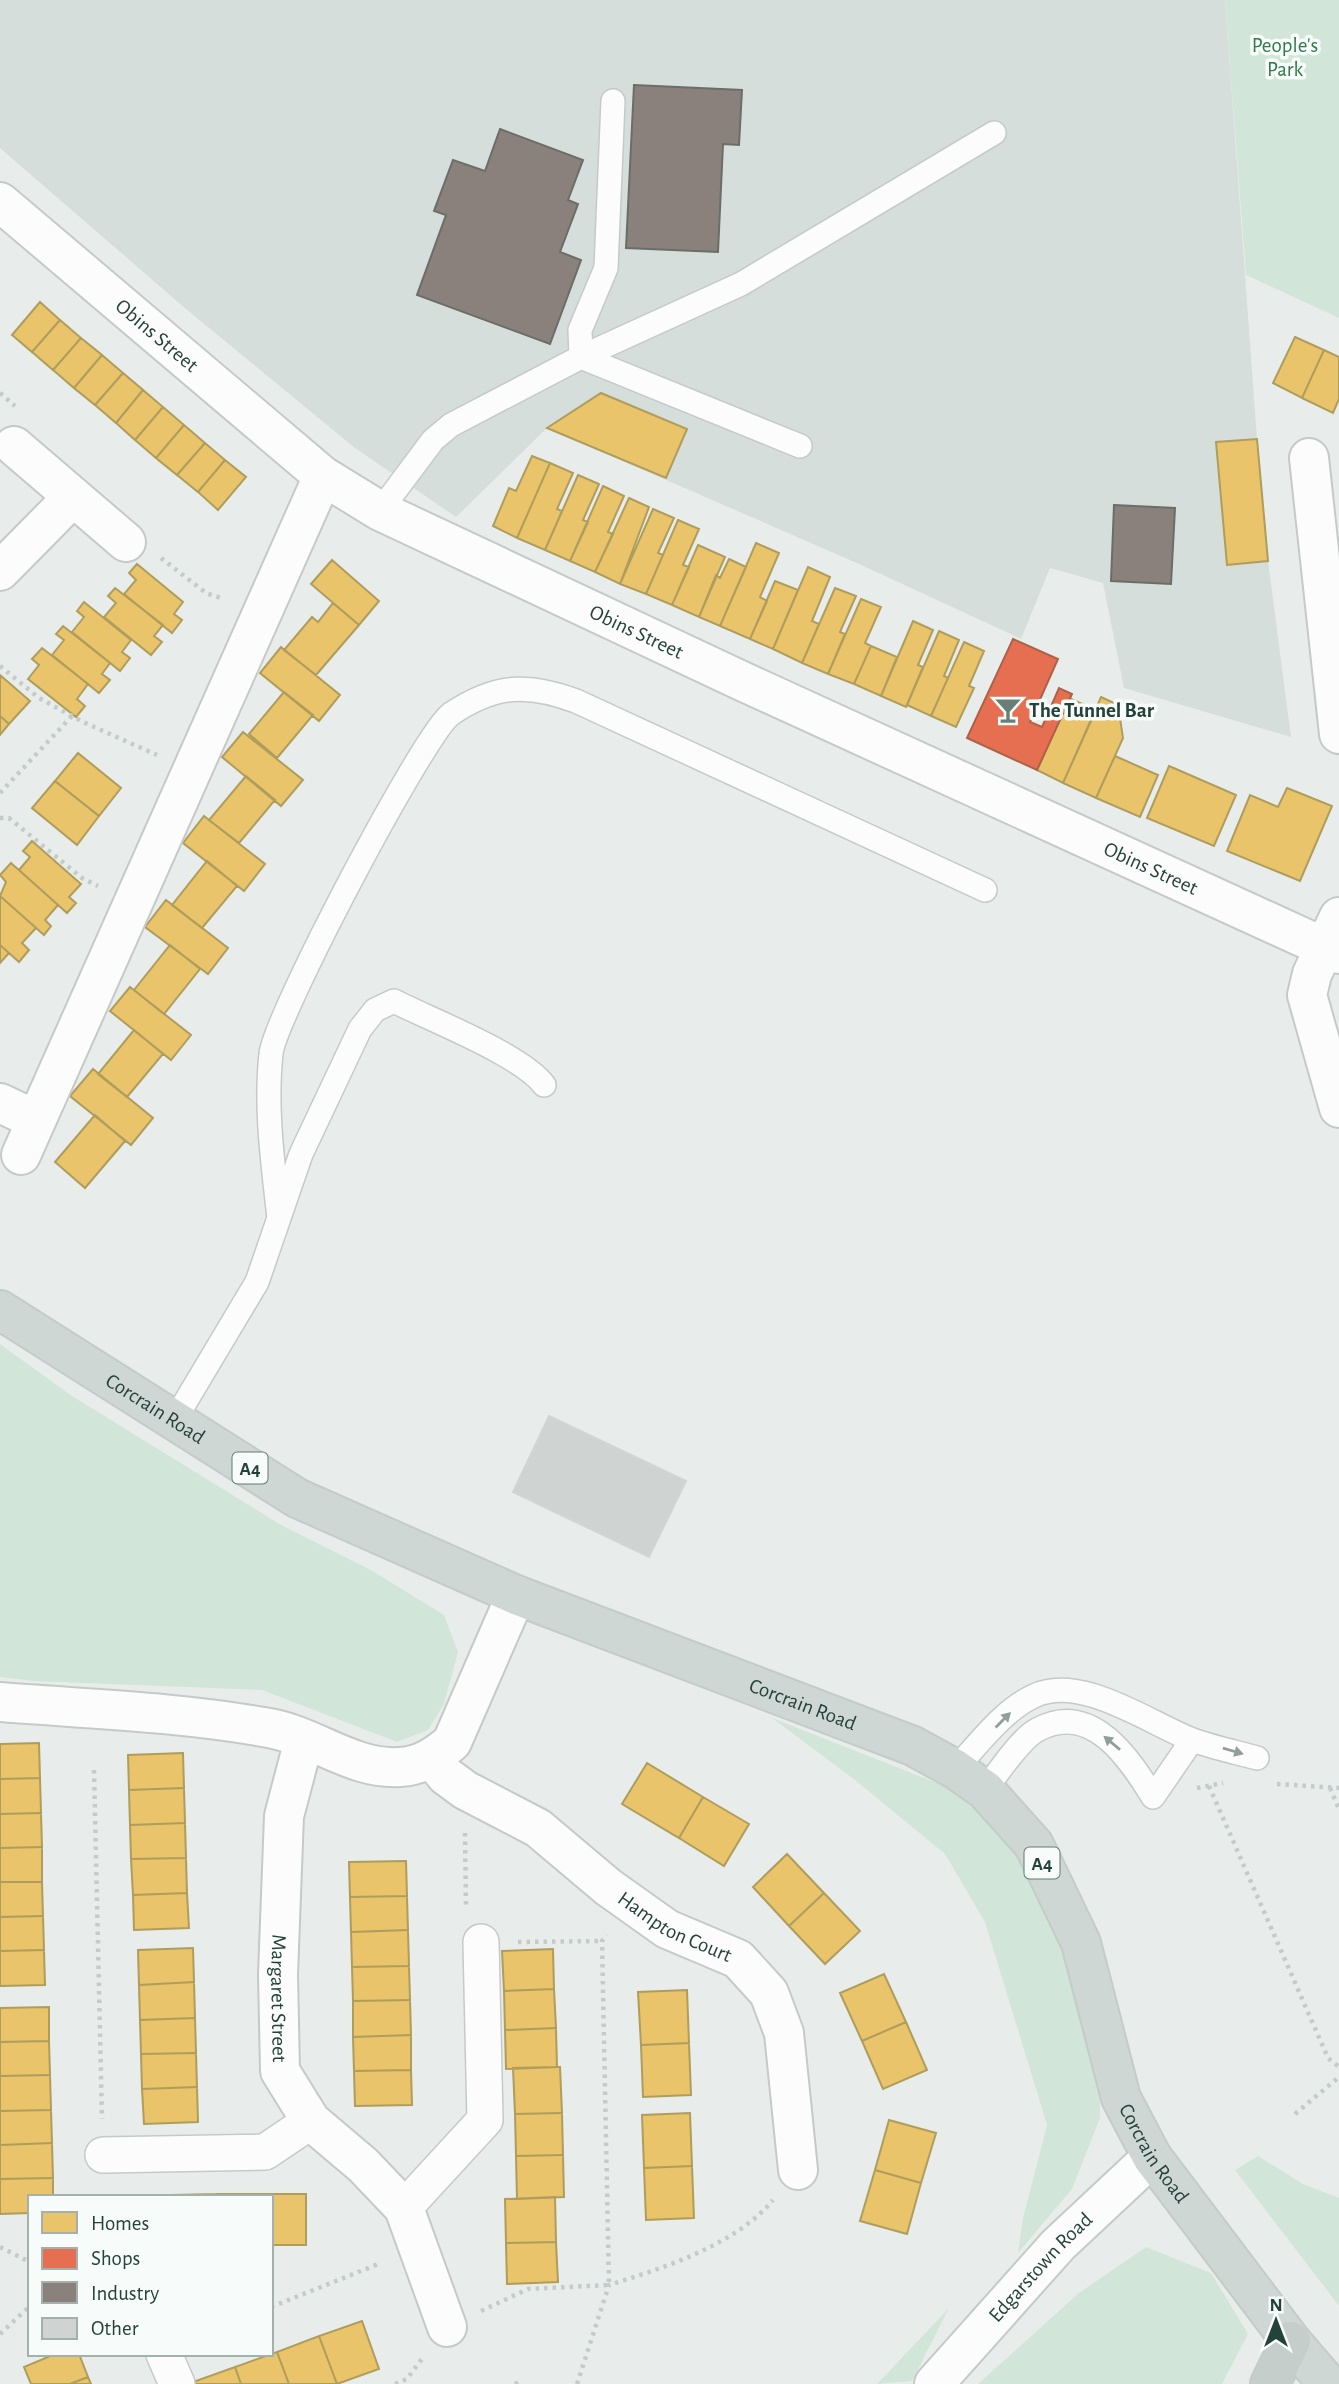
<svg xmlns="http://www.w3.org/2000/svg" width="1339" height="2384" font-family="'Alegreya Sans',sans-serif">
  <style>
    .built { fill: #d6dedb }
    .green { fill: #d1e6d8 }
    .homes { fill: #e9c46a; stroke: #ae9d5c; stroke-width: 2 }
    .shops { fill: #e76f51; stroke: #ac624a; stroke-width: 2 }
    .industry { fill: #8a817c; stroke: #6b6e68; stroke-width: 2 }
    .building { fill: #cfd4d2; stroke: #d1d6d4; stroke-width: 2 }
    .lines { fill: none; stroke-linecap: round; stroke-linejoin: round }
    .service-casing { stroke: #c5cac8; stroke-width: 26 }
    .pedestrian-casing { stroke: #c5cac8; stroke-width: 38 }
    .minor-casing { stroke: #c5cac8; stroke-width: 42 }
    .secondary-casing { stroke: #c3cbc8; stroke-width: 42 }
    .primary-casing { stroke: #c3ccc9; stroke-width: 42 }
    .trunk-casing { stroke: #c3ccc9; stroke-width: 42 }
    .path { stroke: #c3ccca; stroke-width: 4.5; stroke-dasharray: 3.5 5; stroke-linecap: butt }
    .service { stroke: #fcfcfc; stroke-width: 23 }
    .pedestrian { stroke: #fcfcfc; stroke-width: 35 }
    .minor { stroke: #fcfcfc; stroke-width: 38 }
    .secondary { stroke: #fcfcfc; stroke-width: 38 }
    .primary { stroke: #cfd7d5; stroke-width: 38 }
    .trunk { stroke: #c6cecc; stroke-width: 38 }
    .oneway { fill: #909f9b }
    .labels { text-anchor: middle; stroke-width: 7; stroke-linejoin: round; paint-order: stroke }
    .shield { fill: #f7fbf9; stroke: #637a73; stroke-width: 2 }
    .shield-label { font-size: 19px; font-weight: bold; fill: #24423a }
    .park-label { font-size: 21px; fill: #2d7a4b; stroke: #f7fbf9 }
    .street-label { font-size: 21px; fill: #24423a; stroke: #f7fbf9 }
    .poi-label { font-size: 21px; font-weight: bold; fill: #24423a; stroke: #f7fbf9; text-anchor: start }
  </style>
  <rect width="100%" height="100%" fill="#e8edeb"/>
  <!-- built -->
  <path class="built" d="M0,0H1225L1257,439L1268,561L1291,737L1124,688L1103,583L1050,568L1021,639L859,564L547,428L456,517L355,448L186,309L0,148Z"/>
  <!-- green -->
  <path class="green" d="M1225,0H1339V318L1246,275Z
    M0,1344L72,1396L281,1525L371,1570L444,1615L458,1652L444,1704L428,1730L397,1742L262,1690L33,1681L0,1677Z
    M772,1718L970,1796L1032,1874L1058,1933L1100,2086V2118L1072,2189L1018,2253L1023,2218L1047,2125L985,1922L945,1854L855,1780Z
    M1258,2156L1303,2184L1339,2198V2306L1235,2170Z
    M1146,2247L1211,2273L1248,2334L1222,2384H978L1079,2293Z
    M949,2308L912,2381L877,2384Z"/>
  <!-- homes -->
  <path class="homes" d="M40,302L60,320L32,352L12,335Z
    M60,320L81,338L53,370L32,352Z
    M1295,337L1324,350L1302,398L1273,383Z
    M81,338L102,355L74,388L53,370Z
    M1324,350L1339,357V399L1333,413L1302,398Z
    M102,355L123,373L95,405L74,388Z
    M123,373L143,390L116,423L95,405Z
    M143,390L163,407L135,440L116,423Z
    M601,393L687,429L666,478L547,428Z
    M163,407L184,425L156,458L135,440Z
    M184,425L205,443L177,475L156,458Z
    M1257,439L1268,561L1227,565L1216,442Z
    M205,443L225,460L198,492L177,475Z
    M532,456L550,463L517,538L493,526L509,488L516,491Z
    M225,460L246,477L218,510L198,492Z
    M550,463L573,473L557,509L562,511L545,550L517,538Z
    M578,475L599,484L583,520L588,522L570,561L545,550Z
    M603,486L624,496L608,532L613,534L595,572L570,561Z
    M629,498L649,507L620,584L595,572Z
    M653,509L674,518L658,553L663,555L646,594L620,584Z
    M678,520L699,529L683,565L689,567L672,605L646,594Z
    M756,543L779,553L760,597L767,601L750,639L720,626Z
    M698,545L725,557L699,617L672,605Z
    M729,559L746,567L720,626L699,617L716,575L720,578Z
    M332,560L379,601L359,625L311,584Z
    M137,564L183,602L174,614L182,620L172,633L124,594L136,580L129,573Z
    M808,567L830,577L812,621L819,624L802,663L773,649Z
    M775,581L798,590L773,649L750,639Z
    M115,588L163,625L154,636L162,642L151,655L104,617L116,603L108,596Z
    M835,588L856,596L840,632L845,634L828,674L802,663Z
    M861,599L881,607L865,643L871,646L854,684L828,674Z
    M84,602L131,640L122,652L130,658L120,671L72,632L84,617L77,611Z
    M333,603L359,625L316,675L284,650L312,617L318,622Z
    M913,621L933,630L918,665L923,667L906,707L881,696Z
    M63,626L110,663L102,674L110,680L99,693L52,655L64,640L56,634Z
    M939,631L959,640L944,676L948,678L931,716L907,705Z
    M964,642L984,651L969,686L974,688L956,727L931,716Z
    M871,646L897,657L881,696L854,684Z
    M281,647L340,695L319,721L260,673Z
    M42,648L88,684L77,699L85,706L76,717L28,679L39,665L32,659Z
    M0,675L30,701L9,724L0,716Z
    M284,692L313,715L277,758L249,734Z
    M1101,697L1118,705L1123,738L1096,798L1063,783Z
    M1069,698L1096,710L1063,783L1037,770Z
    M0,716L9,724L0,735Z
    M243,732L303,780L281,806L222,757Z
    M78,753L121,788L99,816L55,781Z
    M1115,756L1158,775L1140,817L1096,798Z
    M1169,766L1236,795L1214,846L1147,818Z
    M246,776L275,800L239,843L209,820Z
    M55,781L99,816L77,845L32,808Z
    M1287,788L1332,806L1300,881L1227,851L1250,795L1278,807Z
    M204,816L265,864L244,891L183,843Z
    M32,841L81,884L69,897L76,903L67,913L19,870L30,857L23,851Z
    M207,861L237,886L202,928L172,905Z
    M11,863L58,905L45,920L51,926L44,935L0,896L6,882L0,875Z
    M0,896L36,928L22,943L29,950L19,962L0,945Z
    M166,900L228,948L208,974L145,927Z
    M0,945L9,953L0,963Z
    M170,945L200,969L164,1014L134,990Z
    M130,987L191,1035L171,1060L110,1011Z
    M134,1030L163,1054L127,1097L98,1074Z
    M93,1069L153,1118L131,1145L70,1096Z
    M95,1115L125,1141L85,1188L55,1162Z
    M39,1743L40,1778L0,1779V1744Z
    M183,1753L184,1788L129,1790L128,1755Z
    M647,1763L703,1797L679,1838L622,1804Z
    M40,1778L41,1813L0,1814V1779Z
    M184,1788L185,1823L130,1825L129,1790Z
    M703,1797L749,1824L724,1866L679,1838Z
    M41,1813L42,1847L0,1848V1814Z
    M185,1823L186,1858L131,1859L130,1825Z
    M42,1847V1882H0V1848Z
    M787,1854L824,1893L789,1926L753,1887Z
    M186,1858L187,1893L133,1895L131,1859Z
    M406,1861L407,1896L350,1897L349,1862Z
    M0,1882H42L43,1916L0,1917Z
    M187,1893L189,1928L134,1930L133,1895Z
    M824,1893L860,1931L825,1964L789,1926Z
    M407,1896L408,1930L351,1932L350,1897Z
    M43,1916L44,1950L0,1951V1917Z
    M408,1930L409,1966L352,1967L351,1932Z
    M193,1948L194,1982L139,1985L138,1950Z
    M553,1949L554,1989L504,1991L502,1951Z
    M44,1950L45,1985L0,1986V1951Z
    M409,1966L410,2000L353,2001L352,1967Z
    M884,1974L906,2022L862,2041L840,1993Z
    M194,1982L195,2018L140,2020L139,1985Z
    M554,1989L556,2028L505,2030L504,1991Z
    M687,1990L689,2043L641,2045L638,1992Z
    M410,2000L411,2035L353,2037V2001Z
    M49,2007V2041L0,2042V2008Z
    M195,2018L196,2053L141,2054L140,2020Z
    M906,2022L927,2070L883,2089L862,2041Z
    M556,2028L557,2067L506,2069L505,2030Z
    M411,2035V2070L354,2071L353,2037Z
    M49,2041L50,2075L0,2076V2042Z
    M689,2043L691,2095L643,2097L641,2045Z
    M196,2053L197,2087L142,2089L141,2054Z
    M557,2067H560L562,2113L515,2114L513,2068Z
    M411,2070L412,2105L355,2106L354,2071Z
    M50,2075L51,2110L0,2111V2076Z
    M197,2087L198,2122L144,2124L142,2089Z
    M51,2110L52,2143L0,2145V2111Z
    M562,2113L563,2155L516,2156L515,2114Z
    M690,2113L692,2166L644,2168L642,2115Z
    M889,2120L936,2133L921,2183L875,2170Z
    M52,2143L53,2178L0,2179V2145Z
    M563,2155L564,2197L517,2199L516,2156Z
    M692,2166L694,2218L646,2220L644,2168Z
    M875,2170L921,2183L907,2234L860,2221Z
    M53,2178V2197H30V2213L0,2214V2179Z
    M217,2194H262V2197H217Z
    M217,2194V2197H172V2195Z
    M262,2194H306V2245H271V2197H262Z
    M127,2195H172V2197H127Z
    M555,2197L556,2242L506,2243L505,2199Z
    M556,2242L558,2282L507,2284L506,2243Z
    M362,2321L379,2369L337,2384L319,2336Z
    M319,2336L337,2384H289L277,2352Z
    M277,2352L289,2384H241L235,2367Z
    M55,2354H79L88,2377L70,2384H31L24,2367Z
    M235,2367L241,2384H194L193,2382Z
    M88,2377L91,2384H70Z"/>
  <!-- shops -->
  <path class="shops" d="M1013,639L1058,659L1030,722L1042,727L1059,688L1072,694L1037,770L967,738Z"/>
  <!-- industry -->
  <path class="industry" d="M634,85L742,90L739,145L723,144L718,252L626,248Z
    M500,129L583,160L568,200L578,204L560,252L581,260L550,344L417,295L446,215L434,211L453,160L485,171Z
    M1114,505L1175,508L1171,584L1111,581Z"/>
  <!-- building -->
  <path class="building" d="M549,1416L686,1481L649,1557L513,1492Z"/>
  <g class="lines">
    <defs>
      <path id="service" d="M613,101L606,268L580,330L581,357L800,446
        M380,511L433,440L451,425L581,357L741,284L994,133
        M279,1218C273,1164 265,1108 271,1054C274,1018 424,733 451,714C495,684 528,683 576,701L985,890
        M174,1421L257,1282L301,1154L360,1029L375,1010L394,1001C431,1020 522,1055 544,1085
        M955,1769C978,1745 1003,1710 1034,1696C1080,1674 1146,1721 1190,1739C1211,1747 1235,1752 1257,1758
        M985,1790C997,1774 1020,1739 1037,1730C1091,1700 1129,1758 1153,1797L1192,1740"/>
      <path id="pedestrian" d="M103,2155L265,2152L311,2121
        M404,2208L485,2120L481,1942
        M164,2354L177,2384"/>
      <g id="minor">
        <path id="s1" d="M0,202L323,476L380,511L744,682L1339,954"/>
        <path d="M14,446L126,542"/>
        <path d="M1309,458L1339,734"/>
        <path d="M0,571L73,497"/>
        <path d="M1339,917L1312,974L1307,995L1339,1108"/>
        <path d="M0,1103L36,1120"/>
        <path d="M21,1155L323,476"/>
        <path d="M0,1702C90,1709 180,1712 269,1728C315,1736 352,1770 400,1767C421,1766 436,1756 452,1742L516,1595"/>
        <path id="s2" d="M304,1740L284,1816L278,1974L280,2071L311,2121L363,2165L404,2208L447,2327"/>
        <path id="s3" d="M432,1759L446,1776L465,1790L538,1828L608,1887L667,1929L738,1959L769,1993L784,2033L798,2170"/>
      </g>
      <g id="secondary">
        <path id="s4" d="M934,2384L1058,2245L1152,2157"/>
      </g>
      <g id="primary">
        <path id="s5" d="M0,1310L297,1498L516,1595L913,1746L955,1769L985,1790L1034,1845L1081,1943L1121,2098L1152,2157L1291,2341L1328,2384"/>
      </g>
      <path id="trunk" d="M1270,2384L1291,2341"/>
    </defs>
    <!-- service casing -->
    <use href="#service" class="service-casing"/>
    <!-- pedestrian casing -->
    <use href="#pedestrian" class="pedestrian-casing"/>
    <!-- minor casing -->
    <use href="#minor" class="minor-casing"/>
    <!-- secondary casing -->
    <use href="#secondary" class="secondary-casing"/>
    <!-- primary casing -->
    <use href="#primary" class="primary-casing"/>
    <!-- trunk casing -->
    <use href="#trunk" class="trunk-casing"/>
    <!-- path -->
    <path class="path" d="M0,393L15,406
      M161,558L206,593L224,599
      M0,666L39,698L83,722L157,755
      M0,793L72,716
      M0,818H9L82,878L98,886
      M94,1770L102,2119
      M1277,1784L1339,1788
      M1209,1786L1328,2058L1339,2067
      M1197,1788L1223,1783
      M1330,1788L1339,1809
      M465,1833L466,1909
      M518,1942L602,1941
      M1295,2114L1339,2077
      M0,2247L30,2262
      M271,2307L381,2263
      M481,2311L528,2289L609,2285L602,1941L607,1935
      M0,2334L30,2306
      M395,2384L407,2379L424,2356
      M515,2384L521,2381
      M577,2384L609,2285C663,2268 736,2245 773,2200"/>
    <!-- service -->
    <use href="#service" class="service"/>
    <!-- pedestrian -->
    <use href="#pedestrian" class="pedestrian"/>
    <!-- minor -->
    <use href="#minor" class="minor"/>
    <!-- secondary -->
    <use href="#secondary" class="secondary"/>
    <!-- primary -->
    <use href="#primary" class="primary"/>
    <!-- trunk -->
    <use href="#trunk" class="trunk"/>
  </g>
  <!-- one-way arrows -->
  <defs><path id="oneway-solid" d="M-6-.8H1V-3.2L6.5 0L1 3.2V.8H-6Z" transform="scale(1.75)"/></defs>
  <g class="oneway">
    <use href="#oneway-solid" transform="translate(1003 1720) rotate(-45)"/>
    <use href="#oneway-solid" transform="translate(1112 1743) rotate(-140)"/>
    <use href="#oneway-solid" transform="translate(1233 1751) rotate(16)"/>
  </g>
  <!-- icons -->
  <defs>
    <symbol id="bar-bare" viewBox="-9 -9 18 18"><path d="M-6-5H6L.8 .8V4.5H3.5V6h-7V4.5H-.8V.8Z" fill="#697e78" stroke="#f7fbf9" stroke-width="2.5" paint-order="stroke"/></symbol>
  </defs>
  <g fill-rule="evenodd">
    <use href="#bar-bare" x="989" y="691" width="38" height="38"/>
  </g>
  <g class="labels">
    <!-- shield labels -->
    <g class="shield">
      <rect x="232.5" y="1452.5" width="35" height="31" rx="5"/>
      <rect x="1024.5" y="1847.5" width="35" height="31" rx="5"/>
    </g>
    <g class="shield-label">
      <text x="250" y="1475">A4</text>
      <text x="1042" y="1870">A4</text>
    </g>
    <!-- park labels -->
    <g class="park-label">
      <text x="1285" y="52">People's<tspan x="1285" dy="24">Park</tspan></text>
    </g>
    <!-- street labels -->
    <g class="street-label">
      <text dy="7" stroke="none"><textPath href="#s1" startOffset="206">Obins Street</textPath></text>
      <text dy="7" stroke="none"><textPath href="#s1" startOffset="774">Obins Street</textPath></text>
      <text dy="7" stroke="none"><textPath href="#s1" startOffset="1340">Obins Street</textPath></text>
      <text dy="7" stroke="none"><textPath href="#s5" startOffset="184">Corcrain Road</textPath></text>
      <text dy="7" stroke="none"><textPath href="#s5" startOffset="898">Corcrain Road</textPath></text>
      <text dy="7" stroke="none"><textPath href="#s3" startOffset="298">Hampton Court</textPath></text>
      <text dy="7" stroke="none"><textPath href="#s2" startOffset="261">Margaret Street</textPath></text>
      <text dy="7" stroke="none"><textPath href="#s5" startOffset="1507">Corcrain Road</textPath></text>
      <text dy="7" stroke="none"><textPath href="#s4" startOffset="158">Edgarstown Road</textPath></text>
    </g>
    <!-- poi labels -->
    <g class="poi-label">
      <text x="1029" y="717">The Tunnel Bar</text>
    </g>
  </g>
  <!-- legend -->
  <rect x="28" y="2195" width="245" height="161" fill="#f7fbf9" stroke="#a3b1ad" stroke-width="2"/>
  <rect x="42" y="2212" width="35" height="21" fill="#e9c46a" stroke="#a3b1ad" stroke-width="2"/>
  <text x="91" y="2230" font-size="21" fill="#24423a">Homes</text>
  <rect x="42" y="2248" width="35" height="21" fill="#e76f51" stroke="#a3b1ad" stroke-width="2"/>
  <text x="91" y="2265" font-size="21" fill="#24423a">Shops</text>
  <rect x="42" y="2282" width="35" height="21" fill="#8a817c" stroke="#a3b1ad" stroke-width="2"/>
  <text x="91" y="2300" font-size="21" fill="#24423a">Industry</text>
  <rect x="42" y="2318" width="35" height="21" fill="#cfd4d2" stroke="#a3b1ad" stroke-width="2"/>
  <text x="91" y="2335" font-size="21" fill="#24423a">Other</text>
  <!-- north arrow -->
  <g transform="translate(1276 2321)" stroke="#f7fbf9" stroke-width="5" paint-order="stroke">
  <path d="M0-5L12 26L0 18L-12 26Z" fill="#24423a"/>
  <text y="-10" font-size="19" font-weight="bold" text-anchor="middle" fill="#24423a">N</text>
  </g>
</svg>
